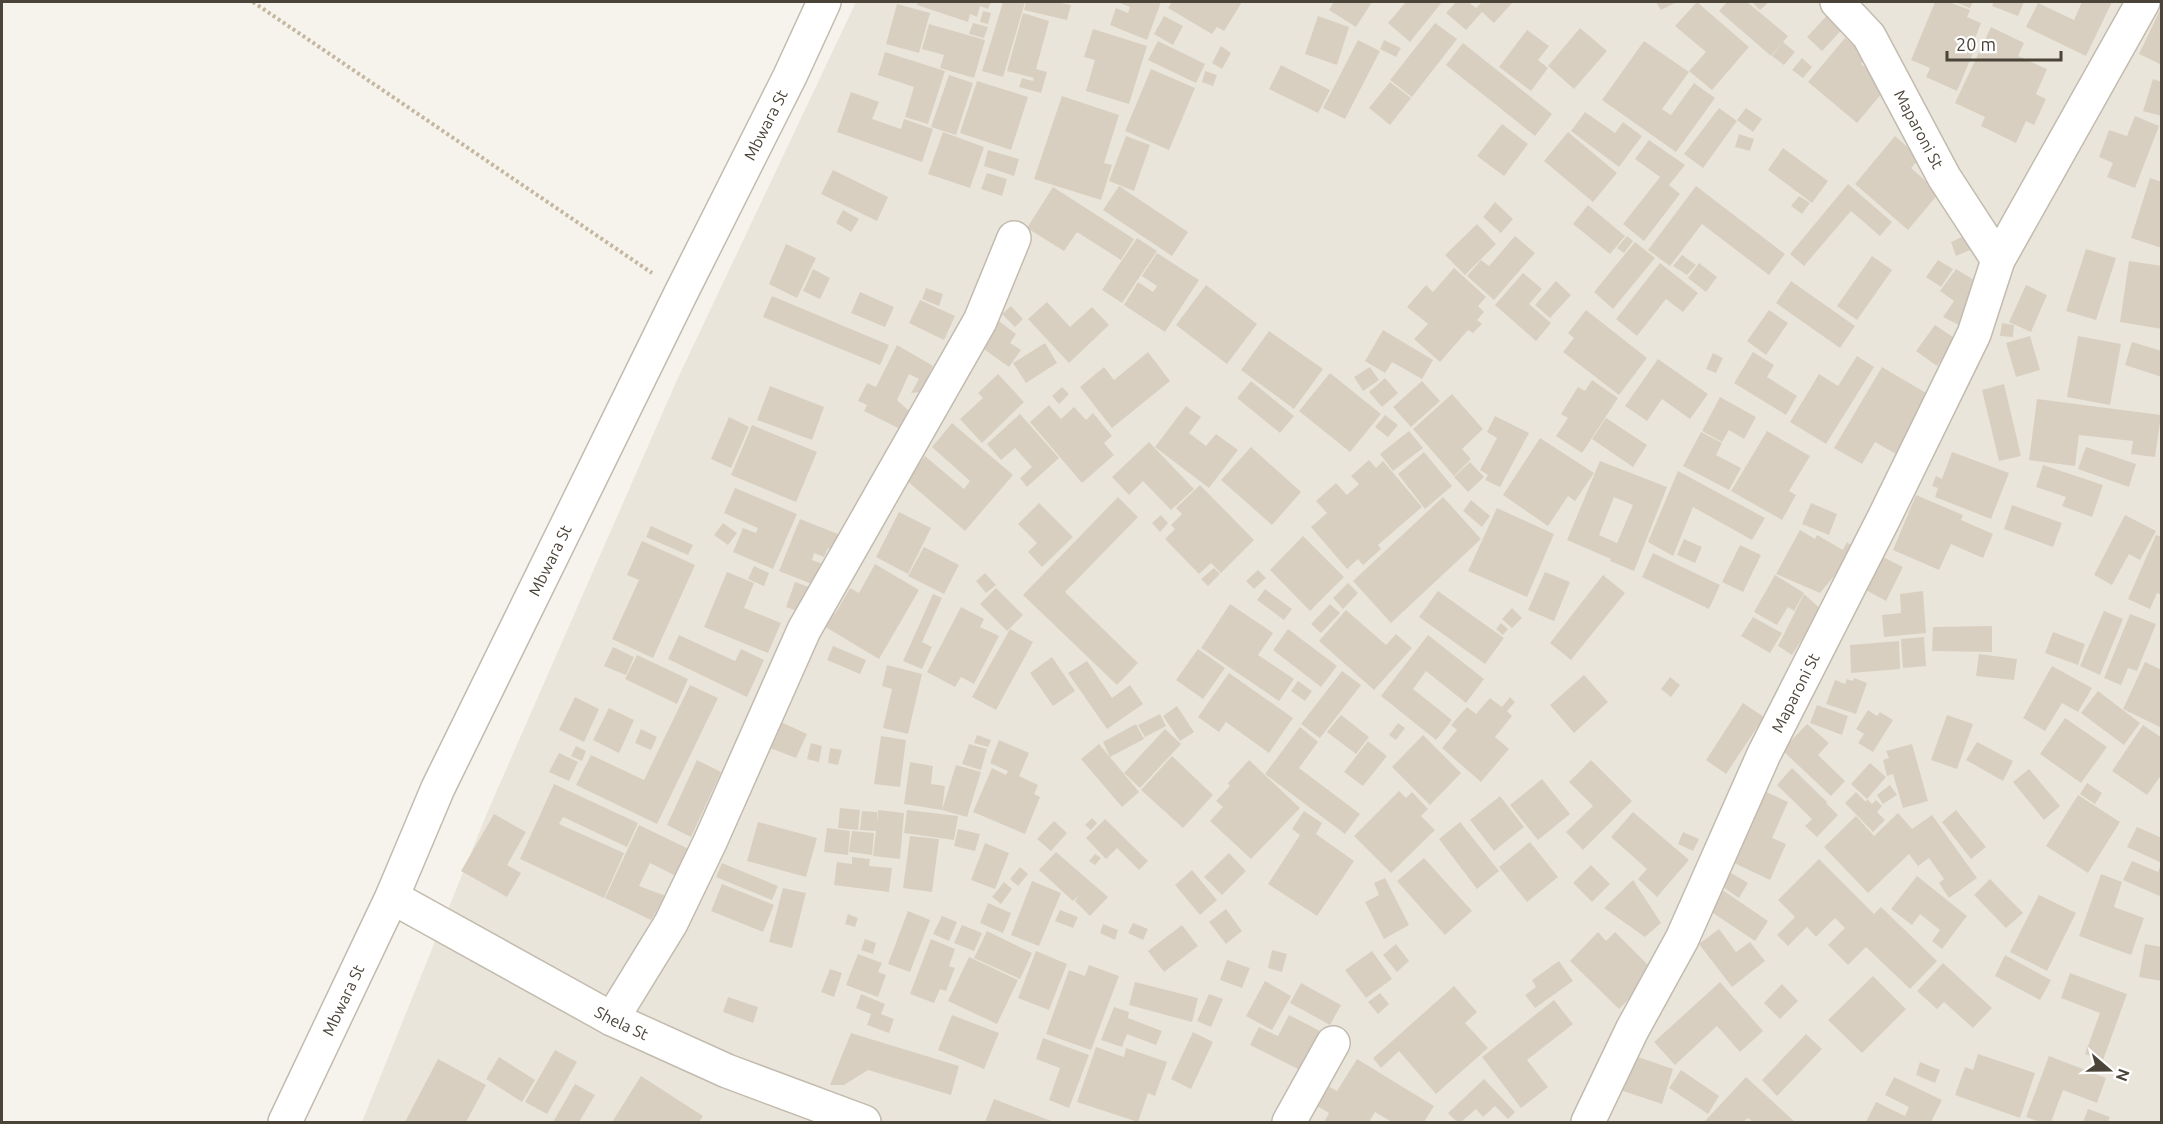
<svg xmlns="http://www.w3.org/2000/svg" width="2163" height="1124" font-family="Ubuntu,sans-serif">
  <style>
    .residential { fill: #eae5da }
    .building { fill: #d8cfc1; fill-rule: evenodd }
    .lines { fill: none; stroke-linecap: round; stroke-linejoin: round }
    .minor-casing { stroke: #c2bbae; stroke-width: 36 }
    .path { stroke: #c4b79f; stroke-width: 4; stroke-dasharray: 3 3; stroke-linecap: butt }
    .minor { stroke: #fff; stroke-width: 33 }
    .labels { text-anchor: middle; stroke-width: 4.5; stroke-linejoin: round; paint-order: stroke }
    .street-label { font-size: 16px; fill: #4b4439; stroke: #fff }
  </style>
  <rect width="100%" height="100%" fill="#f6f3ec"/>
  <!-- residential -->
  <path class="residential" d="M856,2H2161V1122H362L487,813L677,380Z"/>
  <!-- building -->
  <path class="building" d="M918,2H991L988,9L980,6L977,17L970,14L968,22L917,5Z
    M1003,2H1025L1003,77L982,71Z
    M1026,2H1056L1071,5L1067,20L1024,10Z
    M1117,2H1161L1147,40L1110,25L1116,8L1128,13L1130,7Z
    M1172,2H1242L1224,31L1217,27L1212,34L1168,8Z
    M1334,2H1372L1356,27L1329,10Z
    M1406,2H1442L1410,42L1388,23Z
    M1456,2H1468L1476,8L1482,2H1513L1494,23L1482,12L1466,30L1446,13Z
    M1656,2H1677L1661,10Z
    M1697,2L1749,47L1712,90L1689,71L1706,52L1675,26Z
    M1727,2H1747L1788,36L1771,56L1719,11Z
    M1752,2H1769L1760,10Z
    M1935,2H1949L1970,10L1967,17L1981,23L1975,39L1978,41L1957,91L1926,77L1930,68L1911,60Z
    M1955,2H1973L1970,8Z
    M1994,2H2024L2018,16L1992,6Z
    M2082,2H2112L2086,56L2026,27L2038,3L2074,20Z
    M897,4L930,13L919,53L886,44Z
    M2162,6V65L2139,54Z
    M1833,9L1848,23L1822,51L1807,37Z
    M983,11L991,13L988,24L980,22Z
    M1023,13L1049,21L1036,69L1047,72L1041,93L1019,87L1022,78L1033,81L1034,78L1007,71Z
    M1164,16L1183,26L1173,45L1154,34Z
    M1318,16L1349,27L1337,65L1305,54Z
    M973,23L988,27L984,38L969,34Z
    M1435,23L1457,39L1412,97L1390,80Z
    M929,24L985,40L974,78L940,68L944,55L922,49Z
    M1991,27L2024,43L2018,56L2047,69L2036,94L2046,99L2034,125L2026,121L2016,143L1981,126L1985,117L1955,103Z
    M1580,28L1607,51L1574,89L1548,66Z
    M1093,29L1147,46L1129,104L1086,91L1095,60L1084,57Z
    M1527,30L1549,46L1538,60L1548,68L1531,91L1499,67Z
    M1845,38L1867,56L1861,64L1888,86L1857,123L1808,82Z
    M1358,40L1380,51L1345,119L1323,108Z
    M1384,40L1401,48L1396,57L1380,49Z
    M1158,41L1205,64L1196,83L1148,60Z
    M1644,41L1689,72L1662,109L1671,115L1694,83L1715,98L1676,152L1602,100Z
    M1783,42L1795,52L1784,65L1772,56Z
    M1463,43L1552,114L1535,136L1446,65Z
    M1221,46L1231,53L1222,69L1212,63Z
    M885,52L945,71L928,124L905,117L914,87L878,75Z
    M1802,58L1812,67L1803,78L1792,70Z
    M1281,65L1330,90L1318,113L1269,89Z
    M1151,69L1195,88L1169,150L1125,131Z
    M1205,71L1217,75L1213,86L1202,82Z
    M949,75L973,83L956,135L931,127Z
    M2153,79L2162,82V116L2143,111Z
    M977,81L1028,97L1011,150L960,133Z
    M1390,82L1411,98L1390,125L1369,108Z
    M851,92L879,102L872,119L901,129L904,119L933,129L922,162L837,132Z
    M1062,96L1119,115L1104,163L1112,165L1101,200L1034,179Z
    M1719,108L1737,121L1703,168L1684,154Z
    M1746,108L1762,119L1753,132L1737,120Z
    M1585,112L1615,133L1623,122L1642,136L1619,167L1571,131Z
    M2135,116L2159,126L2135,188L2107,177L2113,163L2099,157L2109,130L2127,136Z
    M1502,124L1528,144L1504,176L1477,156Z
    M943,132L984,147L970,188L928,174Z
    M1568,132L1617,173L1593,202L1544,161Z
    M1739,134L1754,139L1750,151L1735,147Z
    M1126,136L1150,145L1134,191L1109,181Z
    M1895,136L1920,158L1911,168L1939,193L1908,230L1855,184Z
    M1649,140L1685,165L1669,185L1680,194L1644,241L1623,224L1660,177L1635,159Z
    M1783,148L1828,181L1812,203L1768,170Z
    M988,150L1019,159L1014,176L984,166Z
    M833,170L888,197L877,221L821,194Z
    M987,173L1007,179L1002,196L981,189Z
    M2150,178L2162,182V248L2131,238Z
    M1848,184L1892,222L1880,236L1851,211L1804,266L1790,254Z
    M1119,186L1188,232L1172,256L1103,210Z
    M1696,186L1785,254L1769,275L1702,224L1670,266L1648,250Z
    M1053,187L1134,239L1121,260L1077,232L1064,251L1027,228Z
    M1799,196L1810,203L1802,214L1791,206Z
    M1495,202L1513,219L1501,233L1483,217Z
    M1588,205L1625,236L1610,254L1573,224Z
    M843,210L859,219L851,232L836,223Z
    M1477,224L1496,244L1465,275L1445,255Z
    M1515,236L1535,253L1494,300L1467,276L1481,260L1489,266Z
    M1627,236L1633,241L1624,253L1617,248Z
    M1964,236L1970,250L1956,256L1951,242Z
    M1137,238L1157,251L1122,303L1102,290Z
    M1635,242L1655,258L1613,309L1594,292Z
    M786,244L816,258L797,298L769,284Z
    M2086,249L2116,258L2096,320L2066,311Z
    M1157,253L1199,280L1165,332L1124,305L1138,282L1153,292L1157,286L1142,276Z
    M1682,255L1696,265L1687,275L1673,266Z
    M1872,256L1892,270L1857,320L1837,306Z
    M1938,260L1953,269L1941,287L1926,277Z
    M2129,261L2162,266V329L2120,322Z
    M1660,263L1698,293L1683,312L1666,299L1637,336L1616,319Z
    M1699,263L1717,277L1706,292L1688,278Z
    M1454,268L1486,297L1478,306L1484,312L1477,320L1482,324L1473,333L1468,330L1440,362L1414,339L1428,324L1407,307L1426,285L1433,292Z
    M813,269L830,278L820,299L803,291Z
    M1956,269L1974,280L1959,325L1943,317L1954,301L1940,291Z
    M1523,273L1542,289L1529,304L1551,323L1536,341L1495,305Z
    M1556,281L1571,295L1550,318L1535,305Z
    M1791,281L1855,326L1840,348L1776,303Z
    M1206,285L1257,324L1227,364L1176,325Z
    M2026,285L2047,295L2031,332L2009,322Z
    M926,288L943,294L939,306L922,299Z
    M860,292L894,307L885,327L851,313Z
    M772,296L889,345L880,365L763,317Z
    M920,300L955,316L944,340L909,323Z
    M1047,302L1070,327L1092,307L1109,325L1069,363L1028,319Z
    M1011,306L1023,319L1015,327L1002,314Z
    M1586,310L1647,358L1619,395L1563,352L1574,338L1568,333Z
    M1769,310L1788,323L1766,355L1747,341Z
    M996,319L1016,334L1010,343L1021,350L1009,367L978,345Z
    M2002,323L2014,325L2013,337L2000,336Z
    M1935,325L1956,339L1937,366L1916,351Z
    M1383,330L1433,360L1422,379L1392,362L1385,373L1365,361Z
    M1269,331L1323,369L1294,409L1241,370Z
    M2030,336L2040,370L2016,377L2006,343Z
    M2078,336L2121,344L2110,405L2067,397Z
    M2132,342L2162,351V377L2125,365Z
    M1045,343L1057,363L1026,383L1013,363Z
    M897,345L933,366L920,392L911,393L919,379L909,374L897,400L911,413L906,432L864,411L867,405L858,401L867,383L876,387Z
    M1148,352L1170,381L1112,428L1080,387L1104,367L1114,380Z
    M1753,352L1774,365L1767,377L1797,396L1786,415L1734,383Z
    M1713,353L1723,358L1716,373L1706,369Z
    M1857,356L1874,367L1826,444L1790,422L1819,374L1838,386Z
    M1658,359L1708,394L1690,419L1662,399L1647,421L1625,406Z
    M1370,367L1379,380L1363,391L1354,377Z
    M1882,367L1931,396L1896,454L1875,442L1862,464L1834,448Z
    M1330,373L1381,414L1350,452L1299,411Z
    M998,374L1024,402L982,443L960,419L983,398L978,393Z
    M1385,378L1398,393L1382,407L1369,392Z
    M1592,380L1618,398L1582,453L1556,436L1568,418L1561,414L1578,387L1585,391Z
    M1251,381L1294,416L1280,433L1237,398Z
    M1422,381L1440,401L1411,427L1393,407Z
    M2004,384L2021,456L1999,461L1982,390Z
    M770,386L824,407L812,440L757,420Z
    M1062,387L1069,394L1059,404L1052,396Z
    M1452,394L1483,429L1462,449L1471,459L1454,476L1413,429Z
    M1720,397L1756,417L1744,439L1729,430L1722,442L1702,431Z
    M2037,399L2161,415L2155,457L2131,454L2133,441L2079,435L2075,466L2029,460Z
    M1049,405L1061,419L1074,407L1086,420L1093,413L1112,436L1104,443L1114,455L1082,483L1030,422Z
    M1186,406L1201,417L1189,433L1206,446L1216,434L1238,450L1209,488L1155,447Z
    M1020,414L1059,458L1027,487L1020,478L1032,467L1015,448L1001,460L987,444Z
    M1385,415L1398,425L1388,437L1375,427Z
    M1495,416L1529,433L1500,487L1485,480L1488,475L1480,470L1497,438L1487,432Z
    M729,417L749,427L731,468L711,459Z
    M1606,418L1647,445L1633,467L1592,439Z
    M952,423L1013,475L965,531L905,479L925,456L964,489L970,481L932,447Z
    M752,425L817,452L796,502L731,475Z
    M1409,431L1423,448L1393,471L1380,454Z
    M1767,431L1810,456L1789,491L1796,495L1782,520L1731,491Z
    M1701,432L1722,443L1716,455L1741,468L1729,490L1683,466Z
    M1540,438L1594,473L1575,501L1568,496L1548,526L1503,495Z
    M1149,442L1194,489L1171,510L1143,481L1129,495L1112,477Z
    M1251,447L1301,492L1272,525L1221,480Z
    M2086,447L2136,464L2129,487L2078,469Z
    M1424,452L1452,486L1425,509L1398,474Z
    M1952,452L2009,473L1991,519L1935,497L1938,488L1932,486L1936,476L1942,479Z
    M1369,460L1376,468L1383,461L1422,507L1378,545L1381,549L1363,565L1358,559L1347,569L1311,527L1327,513L1316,501L1336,483L1347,495L1359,484L1351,476Z
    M1600,461L1667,487L1634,571L1610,561L1611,559L1567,540ZM1614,497L1633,505L1617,543L1599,535Z
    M1470,462L1484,477L1468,492L1454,477Z
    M2043,465L2103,485L2092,517L2062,506L2066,497L2036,487Z
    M1678,471L1765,518L1752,540L1693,507L1673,556L1648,542Z
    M1200,485L1254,540L1221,573L1211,563L1199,574L1165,539L1175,529L1171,525L1182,514L1176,508Z
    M735,488L797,514L773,569L733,552L743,528L756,533L758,528L724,513Z
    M1916,495L1963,515L1961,520L1993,534L1983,558L1951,544L1939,570L1893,550Z
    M1118,497L1138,517L1065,592L1138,663L1117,685L1023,595Z
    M1443,497L1481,539L1391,623L1353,581Z
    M1471,500L1490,516L1482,527L1463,511Z
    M1039,503L1073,537L1042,567L1028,552L1037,543L1018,524Z
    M1811,503L1837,514L1829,535L1802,524Z
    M2012,505L2062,523L2053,547L2004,529Z
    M1497,508L1554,534L1527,597L1468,571Z
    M899,512L931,528L908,574L876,557Z
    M1161,515L1168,523L1160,532L1152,523Z
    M2125,515L2156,531L2140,560L2129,554L2112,585L2094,575Z
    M800,519L843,536L837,552L828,548L824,557L814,553L812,560L825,565L817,586L779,571Z
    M723,523L737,533L728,545L714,535Z
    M651,526L693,545L688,555L646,537Z
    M1800,530L1815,539L1817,535L1843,550L1847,542L1856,550L1820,593L1776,574Z
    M2156,535L2162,537V595L2157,593L2150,609L2128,599Z
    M1303,536L1344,577L1310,611L1270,570Z
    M1684,539L1702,547L1695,563L1677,555Z
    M642,541L695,565L653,658L612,639L639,580L627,575Z
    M1740,545L1761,555L1743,592L1722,582Z
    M924,547L959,565L944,594L908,576Z
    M1653,553L1720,585L1709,609L1642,577Z
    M1879,555L1903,567L1886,601L1862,588Z
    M875,564L919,590L879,659L822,625L830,611L835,614L850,588L859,593Z
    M754,566L769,573L764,586L748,579Z
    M1214,568L1220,574L1208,586L1201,579Z
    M1258,570L1266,578L1254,589L1246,581Z
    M727,572L754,583L744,608L781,623L768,653L704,627Z
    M1545,572L1570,582L1554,621L1528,610Z
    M985,573L996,585L986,593L976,581Z
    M1603,575L1625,593L1571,660L1550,643Z
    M1775,575L1804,593L1794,611L1788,607L1777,625L1754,612Z
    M795,582L812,588L803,613L786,607Z
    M1348,583L1358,593L1343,609L1333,598Z
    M996,588L1023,615L1007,631L980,604Z
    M1265,589L1292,609L1284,620L1257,600Z
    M1438,591L1504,638L1485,664L1419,617Z
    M1923,591L1926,633L1884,637L1882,615L1901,613L1900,594Z
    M933,594L942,598L922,642L932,647L922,669L903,661Z
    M1804,594L1821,609L1792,655L1778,646Z
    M1230,604L1273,633L1258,655L1294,679L1279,701L1201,648Z
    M1330,604L1340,613L1321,633L1311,624Z
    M961,607L984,619L980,627L999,636L974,684L961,677L955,687L927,672Z
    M1512,608L1522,618L1512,628L1502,619Z
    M1346,610L1386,645L1396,634L1412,648L1374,690L1319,641Z
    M2104,611L2123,619L2100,675L2080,666Z
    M2130,614L2156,624L2137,671L2128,668L2121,685L2104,678Z
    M1753,617L1782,633L1770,653L1741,636Z
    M1501,623L1508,629L1503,635L1496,629Z
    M1992,626V652L1932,651L1933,627Z
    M1010,629L1033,642L996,710L972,697Z
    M1288,629L1337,666L1321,687L1273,650Z
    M2053,632L2085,644L2078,665L2045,653Z
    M679,635L735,661L741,649L764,660L747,697L668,659Z
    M1428,635L1484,679L1466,703L1426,671L1413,689L1452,720L1436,740L1381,696Z
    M1924,637L1926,666L1903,668L1901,639Z
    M1899,641L1900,669L1851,673L1850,645Z
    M833,646L866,660L860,674L827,660Z
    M613,647L634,657L626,675L604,666Z
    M1198,649L1225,668L1203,699L1176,680Z
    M1979,654L2017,659L2014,680L1976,676Z
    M637,655L688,679L677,704L625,679Z
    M1052,657L1075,691L1053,706L1030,673Z
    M1087,661L1112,698L1130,685L1143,704L1107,729L1068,673Z
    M2145,662L2162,670V728L2123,709Z
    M887,665L922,674L908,734L883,728L892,689L882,686Z
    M2052,666L2092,688L2078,712L2062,703L2045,731L2023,718Z
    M1342,671L1361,685L1320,738L1301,724Z
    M1229,673L1293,718L1269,753L1226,722L1219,732L1198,717Z
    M1584,675L1608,702L1574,733L1550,705Z
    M1670,677L1680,685L1671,697L1661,689Z
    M1854,678L1867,683L1856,714L1826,704L1835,680L1845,684L1847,679L1853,681Z
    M1298,681L1312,691L1305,701L1291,691Z
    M690,685L718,698L657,824L576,785L591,755L644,780Z
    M2098,691L2140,723L2124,745L2081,713Z
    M575,697L599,709L584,742L559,730Z
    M1510,697L1515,702L1507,711L1512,716L1495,737L1509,749L1481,782L1442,748L1457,730L1451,725L1467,707L1476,714L1490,698L1502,707Z
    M1743,703L1764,717L1726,774L1706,760Z
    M1817,705L1848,716L1842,735L1810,723Z
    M1177,706L1194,732L1180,741L1163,716Z
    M609,708L634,720L619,753L593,740Z
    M1868,710L1877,716L1880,712L1893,720L1873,752L1858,743L1864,734L1856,729Z
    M1160,714L1166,726L1145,737L1138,725Z
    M1341,715L1369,737L1356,754L1327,732Z
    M1947,715L1973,724L1957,769L1931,760Z
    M2065,718L2107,747L2081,783L2040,754Z
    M781,722L807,734L796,758L770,748Z
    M1398,723L1405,728L1396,740L1389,735Z
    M1136,724L1144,739L1110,757L1103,742Z
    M1807,724L1829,743L1818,755L1845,781L1831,796L1782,750Z
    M2143,725L2162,738V774L2147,795L2112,771Z
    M1300,727L1318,742L1299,768L1360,814L1345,834L1265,774Z
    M641,729L657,737L651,750L635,743Z
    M1165,729L1181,744L1140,788L1124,773Z
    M977,735L991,740L988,747L974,743Z
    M1423,735L1461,773L1430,805L1392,767Z
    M881,736L906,740L900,787L874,784Z
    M999,740L1029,753L1019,776L1038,785L1034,794L1040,797L1025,834L973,812L992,768L1006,775L1008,771L990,763Z
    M1368,741L1387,756L1363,786L1344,772Z
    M1977,742L2013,761L2003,781L1966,760Z
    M811,743L822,746L819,762L807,759Z
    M969,744L987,749L981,770L962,764Z
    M1099,744L1139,792L1122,807L1081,759Z
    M1912,744L1928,801L1903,808L1893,774L1887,776L1883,760L1889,758L1886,751Z
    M576,746L586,751L582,761L571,756Z
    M830,748L842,750L838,765L828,763Z
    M559,753L578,762L569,781L549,772Z
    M1172,756L1213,795L1183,828L1141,790Z
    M697,760L721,772L691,837L667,825Z
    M1249,760L1300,808L1251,859L1210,821L1223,807L1216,801L1230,786L1228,783Z
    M1591,760L1632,801L1583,850L1566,832L1593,806L1569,782Z
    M910,762L933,766L931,784L945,786L942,810L904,804Z
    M1870,763L1886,777L1867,799L1851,784Z
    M956,765L981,772L967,817L942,810Z
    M1792,768L1827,802L1826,803L1838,815L1817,837L1805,826L1812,819L1777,785Z
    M2029,769L2060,806L2044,820L2013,782Z
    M1542,779L1570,814L1538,840L1510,805Z
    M2087,783L2102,793L2095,804L2080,794Z
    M554,784L638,823L627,847L563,817L559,824L624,853L604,898L520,859Z
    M1890,785L1897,795L1883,804L1877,795Z
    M1399,791L1406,798L1412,792L1428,809L1421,816L1435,830L1391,873L1354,836Z
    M1764,791L1788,802L1772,838L1786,844L1770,880L1732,862Z
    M1856,792L1866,802L1867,799L1872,804L1876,800L1882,806L1877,812L1885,820L1873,832L1845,803Z
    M2078,795L2120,822L2088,873L2046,846Z
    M1500,796L1524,827L1494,851L1470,820Z
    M840,808L860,810L858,830L838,828Z
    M878,810L904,813L900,859L873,856L876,831L860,830L862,811L877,812V823Z
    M907,810L958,816L954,840L904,833Z
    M1956,810L1986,847L1971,859L1942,822Z
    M1304,811L1322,823L1316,834L1354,861L1317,916L1268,884L1300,835L1292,829Z
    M1633,812L1689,860L1657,897L1638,879L1647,869L1611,837Z
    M1898,813L1912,829L1932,815L1977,878L1949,898L1939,883L1944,879L1929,858L1918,866L1909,854L1868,893L1824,847L1856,816L1874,836Z
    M494,814L526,832L507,865L521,873L507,897L461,871Z
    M1092,818L1097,823L1091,830L1085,825Z
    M1105,819L1148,861L1139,870L1117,848L1106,859L1086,838Z
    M1054,821L1067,833L1051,851L1037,839Z
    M758,822L817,838L806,877L747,861Z
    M1460,822L1499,871L1477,889L1439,839Z
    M639,825L695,852L682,879L650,863L639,886L666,896L651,920L605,898Z
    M2137,827L2162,838V863L2127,847Z
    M827,828L850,831L848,855L824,852Z
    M958,829L980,834L975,851L954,846Z
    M852,831L874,833L872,855L849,852Z
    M1683,832L1699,839L1693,851L1678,844Z
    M910,836L939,839L932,892L903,888Z
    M1530,842L1558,877L1527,902L1499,867Z
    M985,843L1009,853L995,889L971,880Z
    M1056,852L1108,897L1090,916L1075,901L1079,895L1073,901L1039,870Z
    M1229,853L1246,871L1222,895L1204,877Z
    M1095,854L1101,858L1095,865L1089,861Z
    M852,857L870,859L869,866L892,868L889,892L834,885L837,862L852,864Z
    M1424,858L1472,911L1445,935L1397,881Z
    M1819,859L1874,914L1881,907L1937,961L1910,989L1866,947L1848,965L1828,945L1845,928L1835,918L1816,937L1807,927L1788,946L1777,935L1795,917L1778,900Z
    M2132,861L2158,872L2162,863V897L2123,880Z
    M722,863L778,886L772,900L716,877Z
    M1591,865L1610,884L1592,902L1573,883Z
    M1020,867L1028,874L1018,886L1010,879Z
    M1192,870L1217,900L1200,915L1175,885Z
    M1728,871L1748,883L1739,898L1720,885Z
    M2101,874L2122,882L2114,907L2144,918L2131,955L2079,936Z
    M1917,876L1967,916L1942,949L1932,941L1940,930L1920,914L1912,925L1891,909Z
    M1385,878L1409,925L1384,939L1365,902L1379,895L1374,883Z
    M1990,879L2023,913L2006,928L1974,895Z
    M1633,880L1661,923L1645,937L1604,908Z
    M1032,881L1061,893L1039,946L1011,935Z
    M1004,882L1012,889L1001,904L992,897Z
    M722,884L774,905L763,932L711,911Z
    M783,888L806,893L792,948L769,942Z
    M1721,889L1768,921L1755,941L1707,909Z
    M2039,895L2076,913L2047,971L2010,952Z
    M988,903L1011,913L1003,933L980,923Z
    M1226,909L1242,931L1226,944L1209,922Z
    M1060,910L1078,917L1073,928L1055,921Z
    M908,911L930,920L910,972L888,964Z
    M848,914L858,918L855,927L845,924Z
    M942,916L957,922L949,941L933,934Z
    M1133,923L1148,929L1143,940L1128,933Z
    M1103,924L1118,930L1115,940L1100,933Z
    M962,925L982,933L974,951L954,943Z
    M1182,925L1198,946L1164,972L1148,951Z
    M1719,929L1736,952L1750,942L1765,961L1732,987L1699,944Z
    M987,931L1032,953L1020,979L974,958Z
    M1598,932L1606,941L1615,932L1655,972L1619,1009L1570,961Z
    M865,939L876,943L873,954L861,950Z
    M931,939L955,949L949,966L955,968L946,991L940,989L934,1003L910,994Z
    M1396,944L1409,961L1397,972L1383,955Z
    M2145,944L2162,947V981L2139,977Z
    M1272,950L1287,954L1282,972L1268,968Z
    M1036,951L1067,964L1049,1010L1018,998Z
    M1372,951L1392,979L1366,998L1345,970Z
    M858,954L882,963L878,972L886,975L878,997L846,985Z
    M2005,955L2051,980L2040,1000L1995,976Z
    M969,957L1018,980L997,1024L948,1001Z
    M1227,960L1250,968L1242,988L1220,980Z
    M1559,961L1573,981L1535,1008L1525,995L1536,987L1532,980Z
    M1943,963L1992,1008L1973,1028L1944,1002L1937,1009L1917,991Z
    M1089,965L1119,976L1091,1050L1046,1034L1069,970L1085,976Z
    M830,969L842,973L834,997L821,992Z
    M2070,973L2127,994L2103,1060L2085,1054L2100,1013L2061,998Z
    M1873,976L1906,1009L1862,1053L1828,1020Z
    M1265,981L1291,996L1272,1030L1246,1016Z
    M1135,982L1198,998L1192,1022L1129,1005Z
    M1720,982L1763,1031L1740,1052L1717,1026L1675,1065L1654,1042Z
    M1301,983L1341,1005L1330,1025L1290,1003Z
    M1782,984L1798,1001L1780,1019L1764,1003Z
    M1454,986L1477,1012L1465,1023L1488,1048L1436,1094L1399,1051L1381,1068L1373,1058Z
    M1380,993L1389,1004L1378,1014L1368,1002Z
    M861,994L885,1004L881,1014L894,1019L889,1033L867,1025L871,1014L856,1008Z
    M1209,994L1223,999L1211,1027L1197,1021Z
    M728,997L758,1007L753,1023L723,1012Z
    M1554,1000L1573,1024L1527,1060L1548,1087L1521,1108L1482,1057Z
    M1114,1007L1129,1012L1128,1018L1162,1031L1156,1045L1127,1034L1122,1047L1101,1040Z
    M952,1015L999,1033L984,1069L938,1050Z
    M1289,1015L1320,1031L1300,1070L1250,1045L1259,1027L1278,1036Z
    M1193,1032L1213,1042L1191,1089L1171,1079Z
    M851,1033L959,1066L951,1095L868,1070L844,1085H830Z
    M1806,1034L1822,1049L1777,1096L1762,1080Z
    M1043,1038L1089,1055L1069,1108L1049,1100L1060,1068L1036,1059Z
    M1096,1047L1124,1057L1126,1048L1167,1062L1155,1096L1148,1093L1138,1122L1077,1102Z
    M555,1050L577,1062L547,1114L525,1102Z
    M1978,1054L2035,1073L2020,1118L1955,1095L1965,1067L1973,1070Z
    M1632,1055L1673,1069L1662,1104L1620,1090Z
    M2049,1056L2106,1078L2097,1103L2063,1090L2051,1122H2040L2026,1117Z
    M499,1057L535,1080L522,1102L486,1079Z
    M438,1059L486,1085L466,1122H405Z
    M1357,1059L1434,1106L1424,1122H1392L1375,1112L1369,1122H1324L1329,1113L1317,1106L1328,1086L1337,1091Z
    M1920,1062L1940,1070L1935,1083L1916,1075Z
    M1681,1070L1719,1096L1708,1114L1669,1088Z
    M641,1076L703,1116L699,1122H612Z
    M1746,1077L1795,1122H1753L1748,1118L1743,1122H1704Z
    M1894,1077L1942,1100L1931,1122H1866L1876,1102L1905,1116L1909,1107L1885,1095Z
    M1484,1079L1515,1112L1508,1119L1495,1106L1483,1117L1476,1109L1461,1122H1457L1448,1113Z
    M575,1084L595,1095L579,1122H553Z
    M994,1099L1054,1122H985Z
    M2088,1109L2110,1117L2108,1122H2083Z"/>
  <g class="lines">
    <defs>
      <g id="minor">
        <path d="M1998,260L2143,2"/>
        <path id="s1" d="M392,897L612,1019L727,1071L864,1122"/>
        <path d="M612,1019L671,923L710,842L804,630L980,321L1014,238"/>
        <path id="s2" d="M285,1122L392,897L438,788L681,293L790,76L824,2"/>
        <path d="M1289,1122L1333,1043"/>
        <path id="s3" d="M1588,1122L1632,1030L1682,939L1764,754L1884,518L1974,334L1998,260L1944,177L1869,36L1837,2"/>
      </g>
    </defs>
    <!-- minor casing -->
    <use href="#minor" class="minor-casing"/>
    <!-- path -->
    <path class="path" d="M253,2L652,273"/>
    <!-- minor -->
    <use href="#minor" class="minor"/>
  </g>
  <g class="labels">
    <!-- street labels -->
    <g class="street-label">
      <text dy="6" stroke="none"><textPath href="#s2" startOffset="1107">Mbwara St</textPath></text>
      <text transform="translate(1919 129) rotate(62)" y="6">Maparoni St</text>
      <text dy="6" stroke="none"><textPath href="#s2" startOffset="621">Mbwara St</textPath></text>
      <text dy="6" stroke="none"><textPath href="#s3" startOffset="477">Maparoni St</textPath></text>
      <text dy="6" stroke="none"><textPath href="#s2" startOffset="135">Mbwara St</textPath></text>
      <text dy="6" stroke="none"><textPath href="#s1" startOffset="262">Shela St</textPath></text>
    </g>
  </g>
  <!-- border -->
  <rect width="2163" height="1124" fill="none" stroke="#4b4439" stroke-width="6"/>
  <!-- north arrow -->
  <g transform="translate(2109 1070) rotate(110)" stroke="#ffffff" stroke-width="4.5" paint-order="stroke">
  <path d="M0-4.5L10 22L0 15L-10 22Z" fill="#4b4439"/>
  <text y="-9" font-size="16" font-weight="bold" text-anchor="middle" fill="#4b4439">N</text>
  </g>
  <!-- scale -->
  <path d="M1947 51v9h114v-9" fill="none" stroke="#4b4439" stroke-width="3"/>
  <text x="1956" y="51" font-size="18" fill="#4b4439" stroke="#ffffff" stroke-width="4.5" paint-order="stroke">20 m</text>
</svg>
